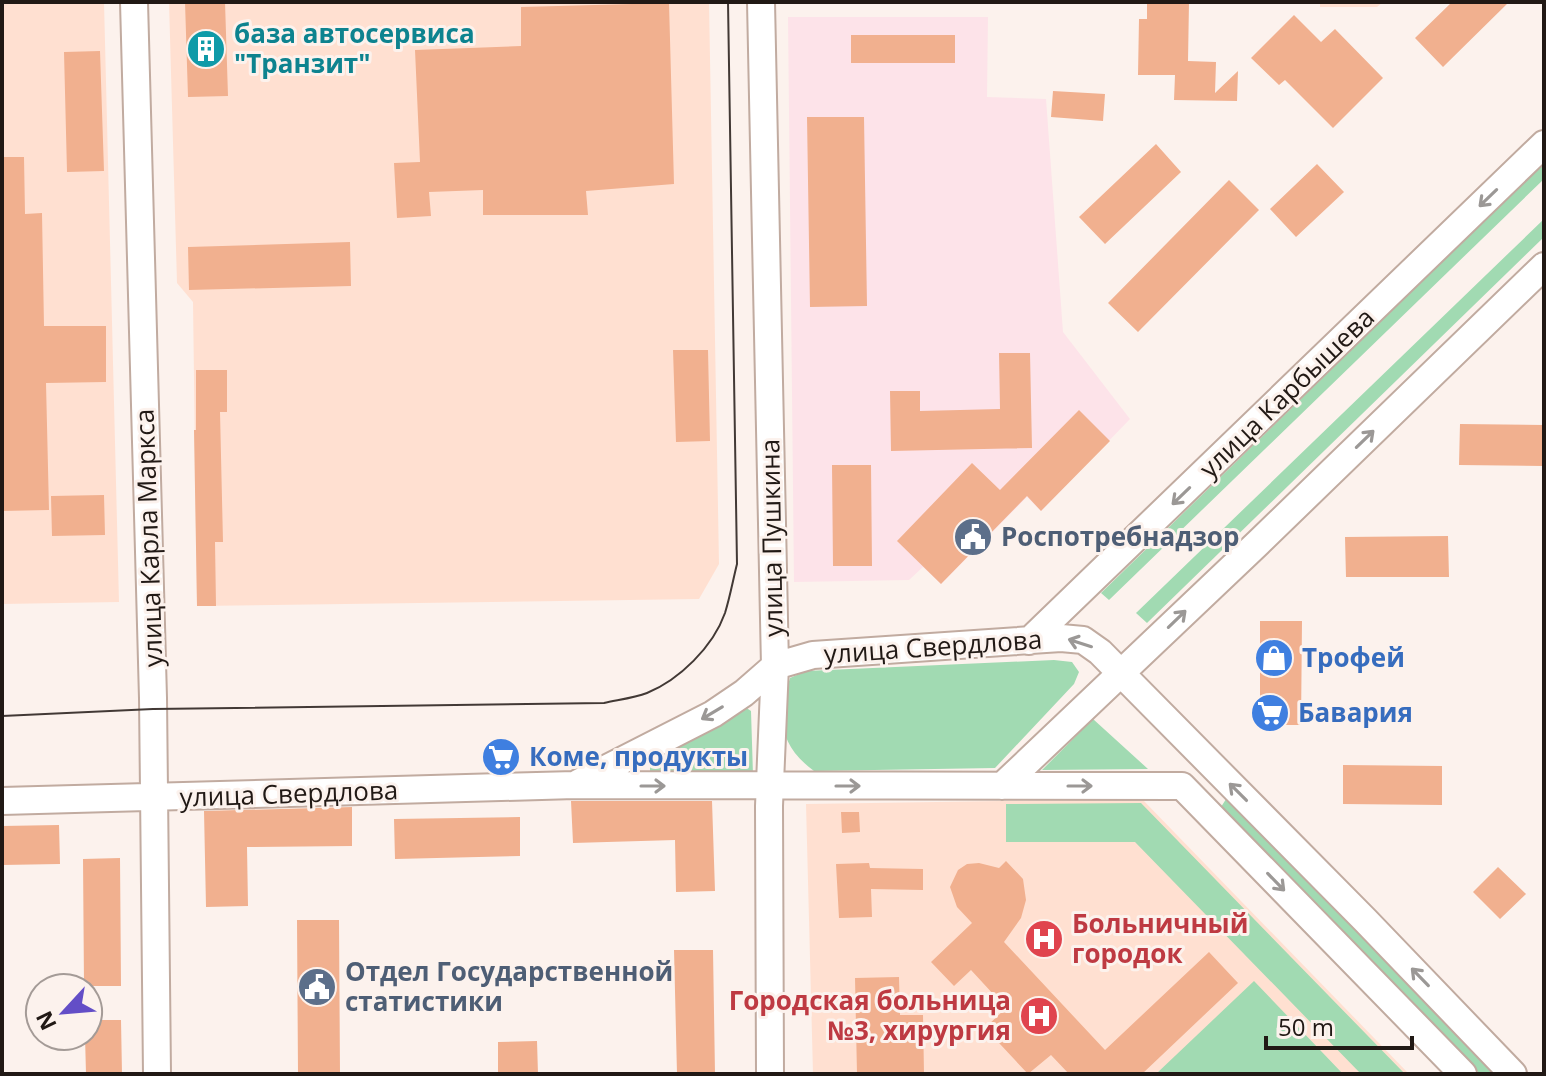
<svg xmlns="http://www.w3.org/2000/svg" width="1546" height="1076" font-family="'Open Sans',sans-serif">
  <style>
    .commercial { fill: #fde3e9 }
    .built { fill: #ffe0d1 }
    .green { fill: #a1dab2 }
    .building { fill: #f1b08f }
    .lines { fill: none; stroke-linecap: round; stroke-linejoin: round }
    .minor-casing { stroke: #c1aba0; stroke-width: 30 }
    .minor { stroke: #fff; stroke-width: 26 }
    .tram { stroke: #423935; stroke-width: 2 }
    .oneway { stroke: #9b9896 }
    .labels { text-anchor: middle; stroke-width: 6; stroke-linejoin: round; paint-order: stroke }
    .culture-label { font-size: 26px; font-weight: bold; fill: #0d838f; stroke: #fcf2ed; text-anchor: start }
    .street-label { font-size: 26px; fill: #211915; stroke: #fcf2ed }
    .service-label { font-size: 26px; font-weight: bold; fill: #4e5e75; stroke: #fcf2ed; text-anchor: start }
    .shop-label { font-size: 26px; font-weight: bold; fill: #366cbe; stroke: #fcf2ed; text-anchor: start }
    .health-label { font-size: 26px; font-weight: bold; fill: #be3a42; stroke: #fcf2ed; text-anchor: start }
  </style>
  <rect width="100%" height="100%" fill="#fcf2ed"/>
  <!-- commercial -->
  <path class="commercial" d="M788,17H988L987,97L1046,99L1063,332L1130,419L1041,511L1027,497L941,584L923,567L909,580L794,582Z"/>
  <!-- built -->
  <path class="built" d="M2,2H104L119,602L2,604Z
    M169,2H709L719,564L699,599L197,606L193,302L177,283Z
    M1320,2H1383L1377,7H1320Z
    M1142,799L1409,1074H813L806,804Z"/>
  <!-- green -->
  <path class="green" d="M1544,163V179L1109,600L1101,593Z
    M1544,219V237L1147,623L1136,613Z
    M1054,660L1072,662L1079,672L1074,684L995,768L814,771C779,745 777,719 790,678L806,671Z
    M745,707L751,711L753,775L650,776V758Z
    M1093,719L1148,769L1042,770Z
    M1228,796L1498,1074H1480L1221,807Z
    M1141,803L1405,1074H1361L1135,842H1006V804Z
    M1254,981L1343,1074H1156Z"/>
  <!-- building -->
  <path class="building" d="M185,2H225L228,96L188,97Z
    M1147,2H1189L1188,61L1216,62L1215,93L1238,71L1237,101L1174,100L1175,75H1138L1139,19H1147Z
    M1452,2H1509L1443,67L1415,38Z
    M669,3L674,184L586,191L588,215H483V190L429,192L431,216L397,218L394,163L420,162L415,50L521,46V7Z
    M1294,15L1321,42L1335,29L1383,78L1333,128L1285,80L1279,85L1251,58Z
    M851,35H955V63H851Z
    M100,51L104,171L67,172L64,52Z
    M1053,91L1105,94L1103,121L1051,117Z
    M807,117H864L867,306L810,307Z
    M1156,144L1181,172L1105,244L1079,217Z
    M2,157H24L25,214L42,213L44,326H106V382L46,383L49,510L2,511Z
    M1317,164L1344,192L1296,237L1270,209Z
    M1229,180L1259,210L1138,332L1108,303Z
    M350,242L351,286L189,290L188,247Z
    M673,350H708L710,441L676,442Z
    M999,353H1030L1032,448L891,451L890,391H920V411L1000,409Z
    M196,370H227V412H220L223,542H215L216,606H197L194,430H196Z
    M1079,410L1110,441L1041,511L1027,496L941,584L897,541L972,463L1000,490Z
    M1460,424L1544,425V466L1459,465Z
    M832,465H871L872,566H833Z
    M104,495L105,535L52,536L51,496Z
    M1448,536L1449,577H1346L1345,537Z
    M1260,621H1302L1301,725H1260Z
    M1343,765L1442,766V805L1343,804Z
    M571,801H712L715,891L676,892L675,840L573,843Z
    M352,807V846L247,847L248,906L206,907L204,811Z
    M841,812H859L860,832L842,833Z
    M520,817V856L395,859L394,819Z
    M59,825L60,864L2,865V826Z
    M120,858L121,986H84L83,859Z
    M1006,861L1023,879L1026,900L1021,918L1004,942L1105,1050L1209,952L1238,983L1142,1074H1069L1051,1055L1028,1074L985,1028L1006,1008L971,970L954,986L931,962L972,923L957,907L950,887L958,870L967,864L979,863L999,868Z
    M869,863L870,868L923,869V890L871,889L872,917L839,918L836,864Z
    M1498,867L1526,894L1500,919L1473,892Z
    M297,920H339L340,1074H298Z
    M674,950H713L715,1074H677Z
    M899,977L900,1015H923L924,1074H857L855,978Z
    M88,1020H121L122,1074H86L85,1036H88Z
    M537,1041L538,1074H498V1042Z"/>
  <g class="lines">
    <defs>
      <path id="minor" d="M134,2L153,698L157,1074
        M761,2L775,666L769,806L770,1074
        M1029,641L1544,144
        M578,783L713,714L744,693L775,666L813,655L1061,638L1083,640L1100,652L1365,920L1513,1074
        M1002,786L1258,543L1544,266
        M2,801L575,785L1182,786L1463,1074"/>
    </defs>
    <!-- minor casing -->
    <use href="#minor" class="minor-casing"/>
    <!-- minor -->
    <use href="#minor" class="minor"/>
    <!-- tram -->
    <path class="tram" d="M2,716L153,709L604,703C617,700 634,698 647,693C679,680 713,647 725,613C730,597 733,580 737,564L728,2"/>
  </g>
  <!-- one-way arrows -->
  <defs><path id="oneway-shaft" d="M-6 0H5M1.5-3L5.5 0L1.5 3" fill="none" stroke-width="1.6" stroke-linecap="round" stroke-linejoin="round" transform="scale(2)"/></defs>
  <g class="oneway">
    <use href="#oneway-shaft" transform="translate(1488 198) rotate(136)"/>
    <use href="#oneway-shaft" transform="translate(1365 439) rotate(-44)"/>
    <use href="#oneway-shaft" transform="translate(1181 496) rotate(136)"/>
    <use href="#oneway-shaft" transform="translate(1177 619) rotate(-44)"/>
    <use href="#oneway-shaft" transform="translate(1080 643) rotate(-162)"/>
    <use href="#oneway-shaft" transform="translate(712 713) rotate(149)"/>
    <use href="#oneway-shaft" transform="translate(653 786)"/>
    <use href="#oneway-shaft" transform="translate(848 786)"/>
    <use href="#oneway-shaft" transform="translate(1080 786)"/>
    <use href="#oneway-shaft" transform="translate(1238 792) rotate(-135)"/>
    <use href="#oneway-shaft" transform="translate(1276 882) rotate(46)"/>
    <use href="#oneway-shaft" transform="translate(1420 977) rotate(-134)"/>
  </g>
  <!-- icons -->
  <defs>
    <symbol id="building-disc" viewBox="-11 -11 22 22"><circle r="9.5" fill="#0f9aa8" stroke="#fcf2ed"/><path d="M-4-6H4V6H1V3H-1V6H-4ZM-2.5-4.3h1.7v1.8h-1.7ZM.8-4.3h1.7v1.8H.8ZM-2.5-1h1.7V.8h-1.7ZM.8-1h1.7V.8H.8Z" fill="#fff"/></symbol>
    <symbol id="civic-disc" viewBox="-11 -11 22 22"><circle r="9.5" fill="#5c6f8a" stroke="#fcf2ed"/><path d="M-.6-6.5H3V-4.5H.6V-3L4-1V1h2V6H-6V1h2V-1L-.6-3ZM-1.2 2.5V6h2.4V2.5Z" fill="#fff"/></symbol>
    <symbol id="shop-disc" viewBox="-11 -11 22 22"><circle r="9.5" fill="#3f7fe0" stroke="#fcf2ed"/><path d="M-5-2.5h2.3a2.7 3.5 0 0 1 5.4 0H5L5.5 6h-11ZM-1.5-2.5h3a1.5 2.3 0 0 0-3 0Z" fill="#fff"/></symbol>
    <symbol id="supermarket-disc" viewBox="-11 -11 22 22"><circle r="9.5" fill="#3f7fe0" stroke="#fcf2ed"/><path d="M-6-5.5h2.5l.6 2H6L4.5 2H-2.5L-4.4-4H-6ZM-1.5 3.2a1.3 1.3 0 1 0 .1 0ZM3 3.2a1.3 1.3 0 1 0 .1 0Z" fill="#fff"/></symbol>
    <symbol id="hospital-disc" viewBox="-11 -11 22 22"><circle r="9.5" fill="#e0444e" stroke="#fcf2ed"/><path d="M-5-5h3v3.5h4V-5h3V5h-3V1.5h-4V5h-3Z" fill="#fff"/></symbol>
  </defs>
  <g fill-rule="evenodd">
    <use href="#building-disc" x="184" y="27" width="44" height="44"/>
    <use href="#civic-disc" x="951" y="515" width="44" height="44"/>
    <use href="#shop-disc" x="1252" y="636" width="44" height="44"/>
    <use href="#supermarket-disc" x="1248" y="691" width="44" height="44"/>
    <use href="#supermarket-disc" x="479" y="735" width="44" height="44"/>
    <use href="#hospital-disc" x="1022" y="917" width="44" height="44"/>
    <use href="#civic-disc" x="295" y="965" width="44" height="44"/>
    <use href="#hospital-disc" x="1017" y="994" width="44" height="44"/>
  </g>
  <g class="labels">
    <!-- culture labels -->
    <g class="culture-label">
      <text x="234" y="43">база автосервиса<tspan x="234" dy="30">"Транзит"</tspan></text>
    </g>
    <!-- street labels -->
    <g class="street-label">
      <text transform="translate(1287 393) rotate(-44)" y="9">улица Карбышева</text>
      <text transform="translate(149 538) rotate(-92)" y="9">улица Карла Маркса</text>
      <text transform="translate(772 538) rotate(-91)" y="9">улица Пушкина</text>
      <text transform="translate(933 647) rotate(-4)" y="9">улица Свердлова</text>
      <text transform="translate(289 794) rotate(-2)" y="9">улица Свердлова</text>
    </g>
    <!-- service labels -->
    <g class="service-label">
      <text x="1001" y="546">Роспотребнадзор</text>
      <text x="345" y="981">Отдел Государственной<tspan x="345" dy="30">статистики</tspan></text>
    </g>
    <!-- shop labels -->
    <g class="shop-label">
      <text x="1302" y="667">Трофей</text>
      <text x="1298" y="722">Бавария</text>
      <text x="529" y="766">Коме, продукты</text>
    </g>
    <!-- health labels -->
    <g class="health-label">
      <text x="1072" y="933">Больничный<tspan x="1072" dy="30">городок</tspan></text>
      <text x="1011" y="1010" text-anchor="end">Городская больница<tspan x="1011" dy="30">№3, хирургия</tspan></text>
    </g>
  </g>
  <!-- border -->
  <rect width="1546" height="1076" fill="none" stroke="#211915" stroke-width="8"/>
  <!-- north arrow -->
  <g transform="translate(64 1012) rotate(244)"><circle r="38" fill="#fcf2ed" stroke="#a49b97" stroke-width="2"/>
  <path d="M0-6L14 30L0 20L-14 30Z" fill="#634ec7"/>
  <text y="-12" font-size="22" font-weight="bold" text-anchor="middle" fill="#211915">N</text>
  </g>
  <!-- scale -->
  <path d="M1266 1036v12h146v-12" fill="none" stroke="#211915" stroke-width="4"/>
  <text x="1278" y="1036" font-size="24" fill="#211915" stroke="#fcf2ed" stroke-width="6" paint-order="stroke">50 m</text>
</svg>
